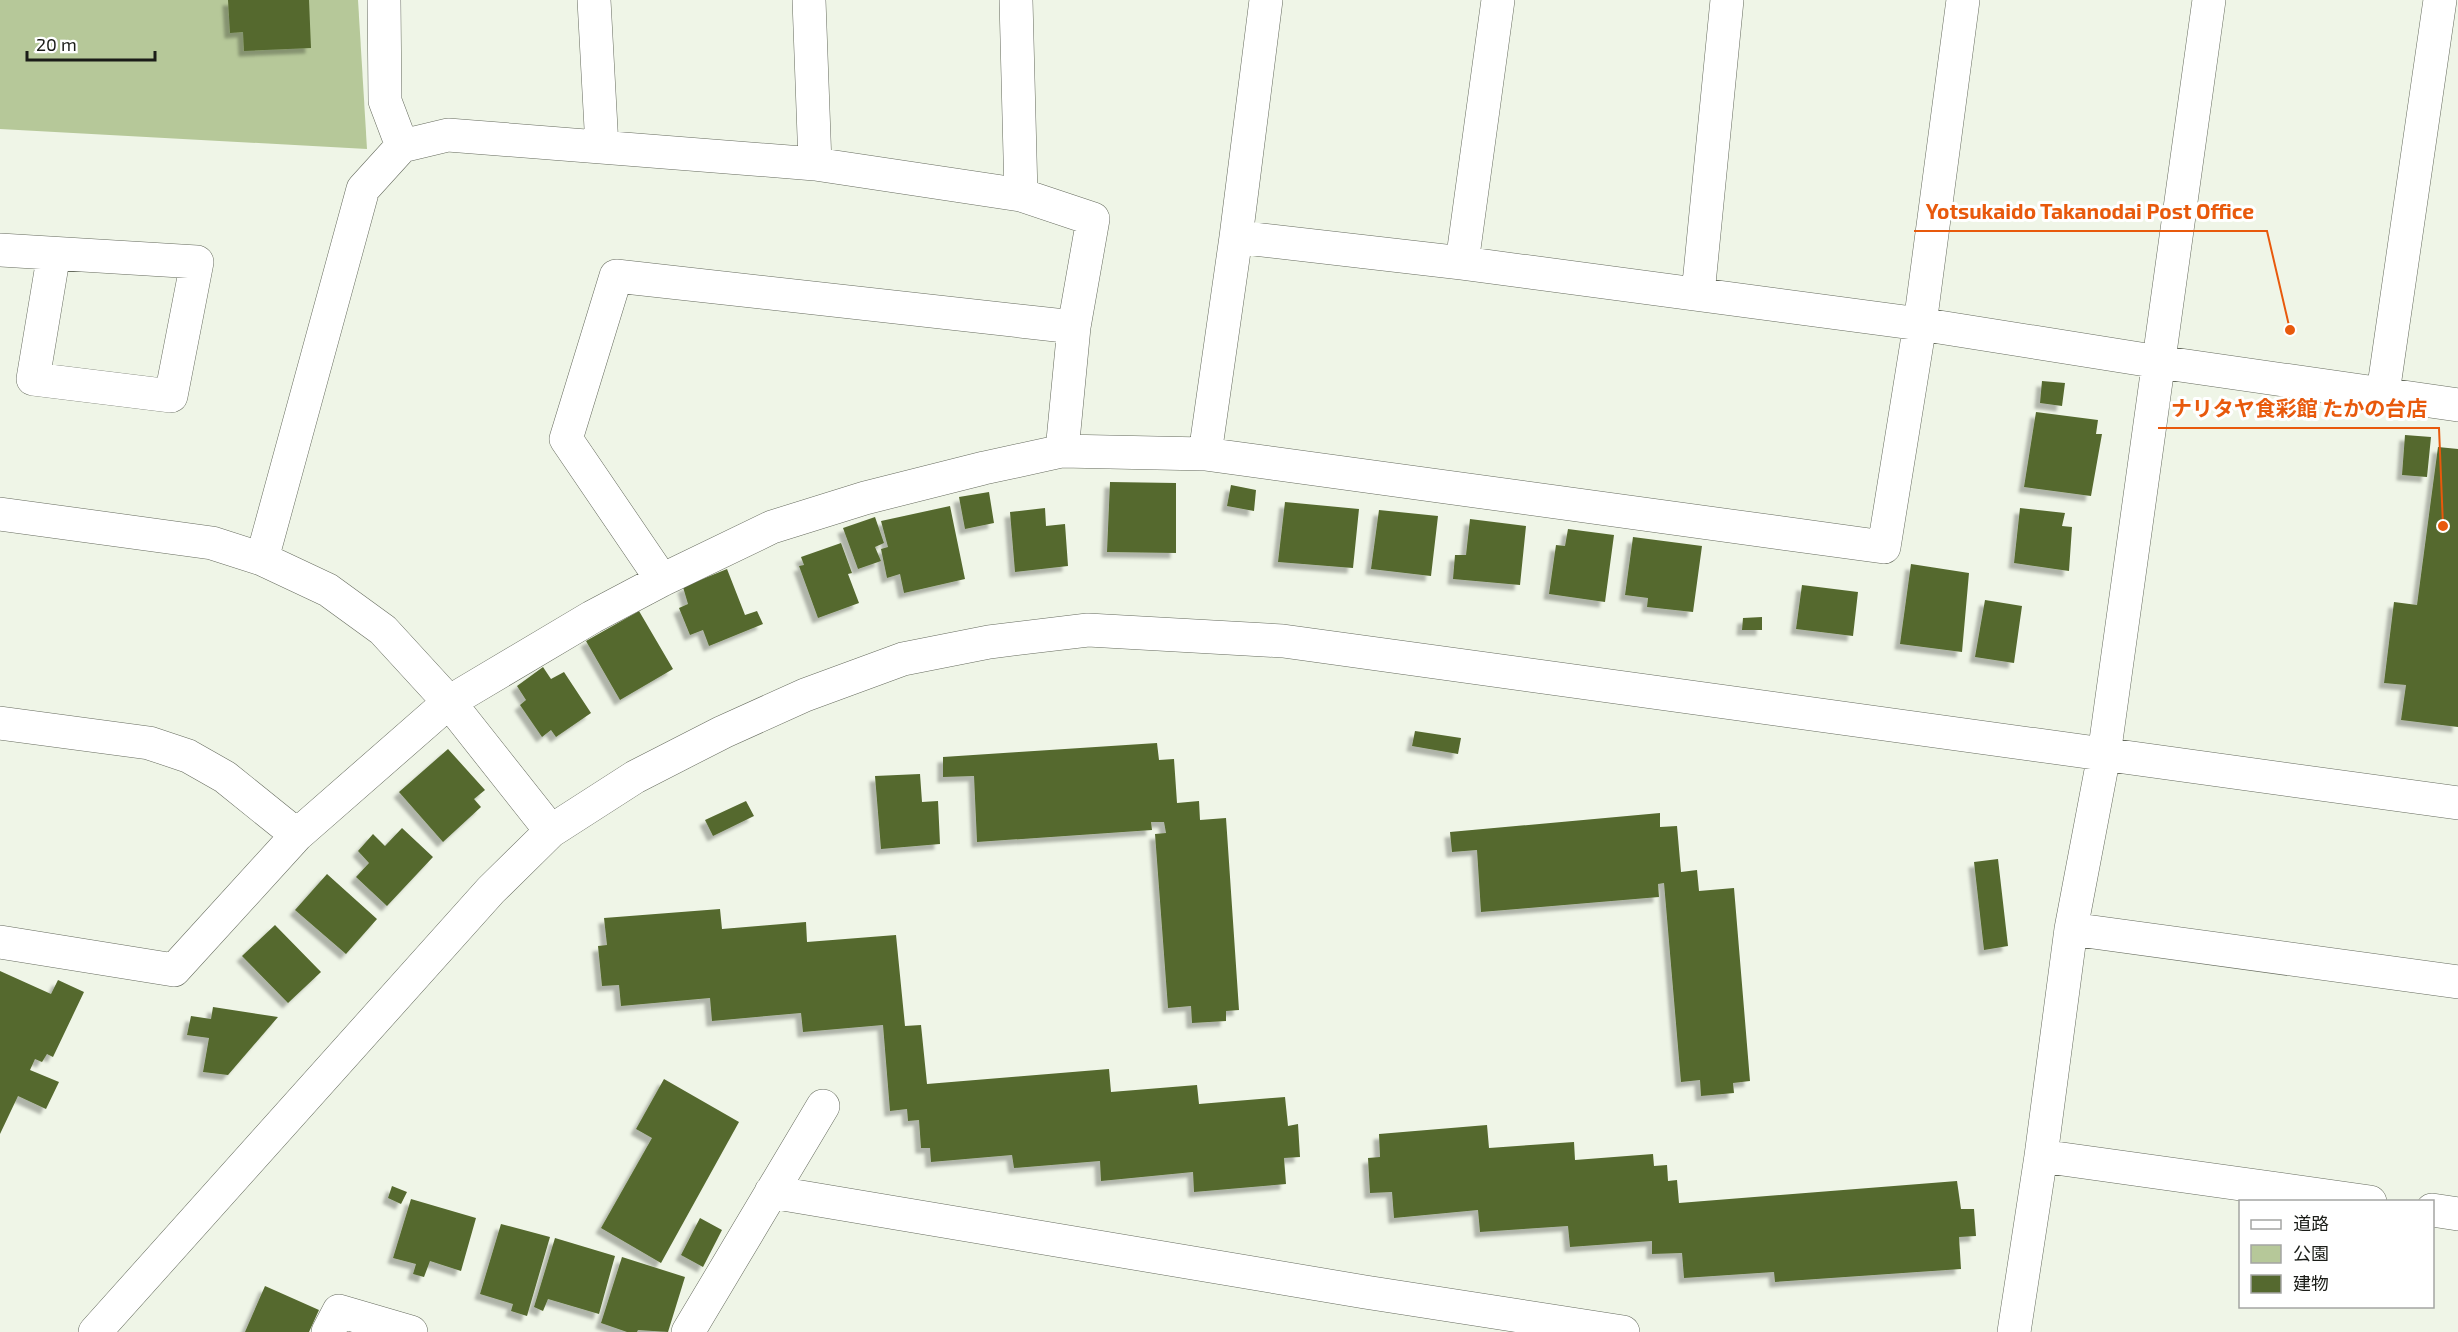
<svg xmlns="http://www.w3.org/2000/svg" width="2458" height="1332" font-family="'Exo 2','Noto Sans JP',sans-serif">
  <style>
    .green { fill: #b6c899 }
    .building { fill: #55692f; filter: url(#shadow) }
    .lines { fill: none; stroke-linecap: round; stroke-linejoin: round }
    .minor-casing { stroke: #666b5e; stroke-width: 34 }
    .minor { stroke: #fff; stroke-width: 33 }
    .leader { fill: none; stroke: #e8590c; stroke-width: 2 }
    .callout-dot { fill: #e8590c; stroke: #fff; stroke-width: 2 }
    .callout-label { font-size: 21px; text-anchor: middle; font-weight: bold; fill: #e8590c; stroke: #fff; stroke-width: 6; stroke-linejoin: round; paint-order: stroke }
  </style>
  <defs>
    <filter id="shadow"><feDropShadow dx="-5.5" dy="5.5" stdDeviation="1.5" flood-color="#0004"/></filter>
  </defs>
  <rect width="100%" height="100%" fill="#eff5e7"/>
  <!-- green -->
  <path class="green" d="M0,0H358L367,149L0,129Z"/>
  <!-- building -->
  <path class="building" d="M228,0H309L311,48L244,51L243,32L230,33Z
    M2042,381L2065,383L2062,406L2040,403Z
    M2036,412L2098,420L2096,434H2102L2091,496L2024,487Z
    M2405,435L2431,437L2427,477L2402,475Z
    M2438,447L2458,449V727L2401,720L2406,685L2384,683L2394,602L2417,605Z
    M1110,482L1176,483V553L1107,552Z
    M1231,485L1256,490L1254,511L1227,506Z
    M989,492L994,523L965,529L959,497Z
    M1285,502L1359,509L1353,568L1278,562Z
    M950,506L965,579L904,593L900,574L887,578L881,549L888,547L881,521Z
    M1045,508L1046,526L1065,524L1068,566L1015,572L1010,512Z
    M2020,508L2065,513L2062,526L2072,527L2069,571L2014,563Z
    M1379,510L1438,516L1431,576L1371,569Z
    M875,517L884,543L875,547L881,561L858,569L843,528Z
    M1470,519L1526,526L1520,585L1453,579L1455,555H1466Z
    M1568,529L1614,535L1605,602L1549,594L1556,545L1565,546Z
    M1633,537L1702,546L1693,612L1647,607L1648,598L1625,595Z
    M841,543L852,573L848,574L859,603L818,618L799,566L804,565L801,557Z
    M1911,564L1969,573L1962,652L1900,644Z
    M727,569L745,615L757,611L763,624L709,646L703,630L690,635L679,608L688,604L683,587Z
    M1802,585L1858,592L1853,636L1796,629Z
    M1985,600L2022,606L2014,663L1975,657Z
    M639,611L673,669L620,700L586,641Z
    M1762,617V630H1742L1743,618Z
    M543,667L551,679L564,672L591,713L556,737L551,730L542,737L520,705L526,700L517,686Z
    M1415,731L1461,738L1458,754L1412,746Z
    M1157,743L1159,760L1174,759L1177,803L1199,801L1200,820L1226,818L1239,1010L1226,1011V1021L1192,1023L1191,1006L1168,1008L1155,834L1166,833L1164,822H1151L1152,830L977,842L974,776L943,777V757Z
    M448,749L485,790L474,799L481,807L443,842L399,792Z
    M920,774L922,802L938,801L940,844L881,849L875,776Z
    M746,801L754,816L713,836L705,820Z
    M1660,813V827L1677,826L1681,872L1697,870L1699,891L1734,888L1750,1081L1733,1083L1734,1093L1701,1096L1700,1080L1681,1082L1664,883L1658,884L1659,897L1481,912L1477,850L1452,852L1450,832Z
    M402,828L433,857L387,906L356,877L369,863L358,851L373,834L385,846Z
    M1998,859L2008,946L1984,950L1974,862Z
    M327,874L377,919L346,954L295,910Z
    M720,909L722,929L806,922L807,942L896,935L905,1026L921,1025L927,1084L1109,1069L1111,1092L1197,1085L1199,1104L1285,1097L1288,1126L1298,1124L1300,1157L1284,1158L1286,1184L1194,1192L1193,1172L1101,1181L1100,1161L1014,1168L1012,1155L931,1162L930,1148H921L919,1120L908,1121L907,1109L890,1111L883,1025L803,1032L801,1013L712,1021L710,998L621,1006L619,985L602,986L598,946L607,945L604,918Z
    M275,925L321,972L288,1003L242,956Z
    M0,971L51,994L58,980L84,992L53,1057L47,1054L42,1062L35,1059L30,1070L59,1082L46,1109L18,1096L0,1134Z
    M213,1007L278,1017L228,1075L203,1072L209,1038L187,1035L191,1016L211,1019Z
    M664,1079L739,1122L661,1263L601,1228L652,1138L636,1129Z
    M1487,1125L1489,1148L1574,1142L1575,1160L1653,1154L1654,1166L1667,1165L1668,1181L1677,1180L1679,1203L1957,1181L1961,1209H1974L1976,1236L1959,1237L1961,1269L1775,1282L1774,1272L1684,1278L1682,1253L1652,1254V1241L1570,1247L1568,1226L1480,1232L1478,1210L1394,1218L1392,1192L1370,1193L1368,1158L1380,1157L1379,1134Z
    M392,1186L407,1192L401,1204L388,1198Z
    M411,1199L476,1218L461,1271L430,1261L424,1277L413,1274L416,1264L393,1258Z
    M700,1218L722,1230L703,1267L681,1255Z
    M501,1224L550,1237L527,1316L511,1311L513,1304L480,1294Z
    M555,1238L615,1256L599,1314L548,1299L543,1311L534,1307Z
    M622,1257L685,1277L668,1332L638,1330L637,1332H627L601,1323Z
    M265,1286L319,1310L309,1332H245Z"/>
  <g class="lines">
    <defs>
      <path id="minor" d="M384,0L385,101L402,146
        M594,0L602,147
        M809,0L815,164
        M1016,0L1021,195
        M1236,237L1462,263L1920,324L2159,362L2458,405
        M0,250L197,262L171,396L33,379L53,259
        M1462,263L1498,0
        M1698,294L1727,0
        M2383,393L2440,0
        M1205,454L1236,237L1266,0
        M0,514L212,543L262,559L328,590L383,630L449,702L551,831
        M262,559L363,189L402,146L448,135L815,164L1021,195L1093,219L1074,327L1062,451
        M662,580L566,439L616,276L1074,327
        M0,723L149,743L188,756L225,777L297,835
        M2071,929L2458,982
        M0,942L174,970L297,835L449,702L592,617L662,580L772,527L865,498L984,468L1062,451L1205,454L1884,547L1920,324L1963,0
        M2041,1156L2370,1202
        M771,1192L1365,1292L1623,1332
        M2432,1210L2458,1214
        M95,1332L491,890L551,831L635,777L723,732L805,695L903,659L989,642L1088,630L1283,641L2458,803
        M328,1332L339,1311L411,1332
        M688,1332L823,1106
        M2014,1332L2041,1156L2071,929L2104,755L2209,0"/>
    </defs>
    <!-- minor casing -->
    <use href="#minor" class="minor-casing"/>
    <!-- minor -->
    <use href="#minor" class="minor"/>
  </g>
  <!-- callouts -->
  <path class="leader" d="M2290 330L2267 231H1914M2443 526L2439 428H2158"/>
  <g class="callout-dot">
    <circle cx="2290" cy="330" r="6"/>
    <circle cx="2443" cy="526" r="6"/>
  </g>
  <g class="callout-label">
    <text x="2090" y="219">Yotsukaido Takanodai Post Office</text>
    <text x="2299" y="416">ナリタヤ食彩館 たかの台店</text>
  </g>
  <!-- legend -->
  <rect x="2239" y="1200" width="195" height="108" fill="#ffffff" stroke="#a4a5a3" stroke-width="1.5"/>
  <rect x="2251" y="1220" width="30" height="9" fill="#ffffff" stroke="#a4a5a3" stroke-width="1.5"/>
  <text x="2293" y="1230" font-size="18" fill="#1b1d18">道路</text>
  <rect x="2251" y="1245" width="30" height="18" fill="#b6c899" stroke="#a4a5a3" stroke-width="1.5"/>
  <text x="2293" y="1260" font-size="18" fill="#1b1d18">公園</text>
  <rect x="2251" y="1275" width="30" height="18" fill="#55692f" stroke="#a4a5a3" stroke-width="1.5"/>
  <text x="2293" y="1290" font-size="18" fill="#1b1d18">建物</text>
  <!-- scale -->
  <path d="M27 51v9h128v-9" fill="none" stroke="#1b1d18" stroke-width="3"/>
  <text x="36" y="51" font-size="18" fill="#1b1d18" stroke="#ffffff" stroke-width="4.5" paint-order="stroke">20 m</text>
</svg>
